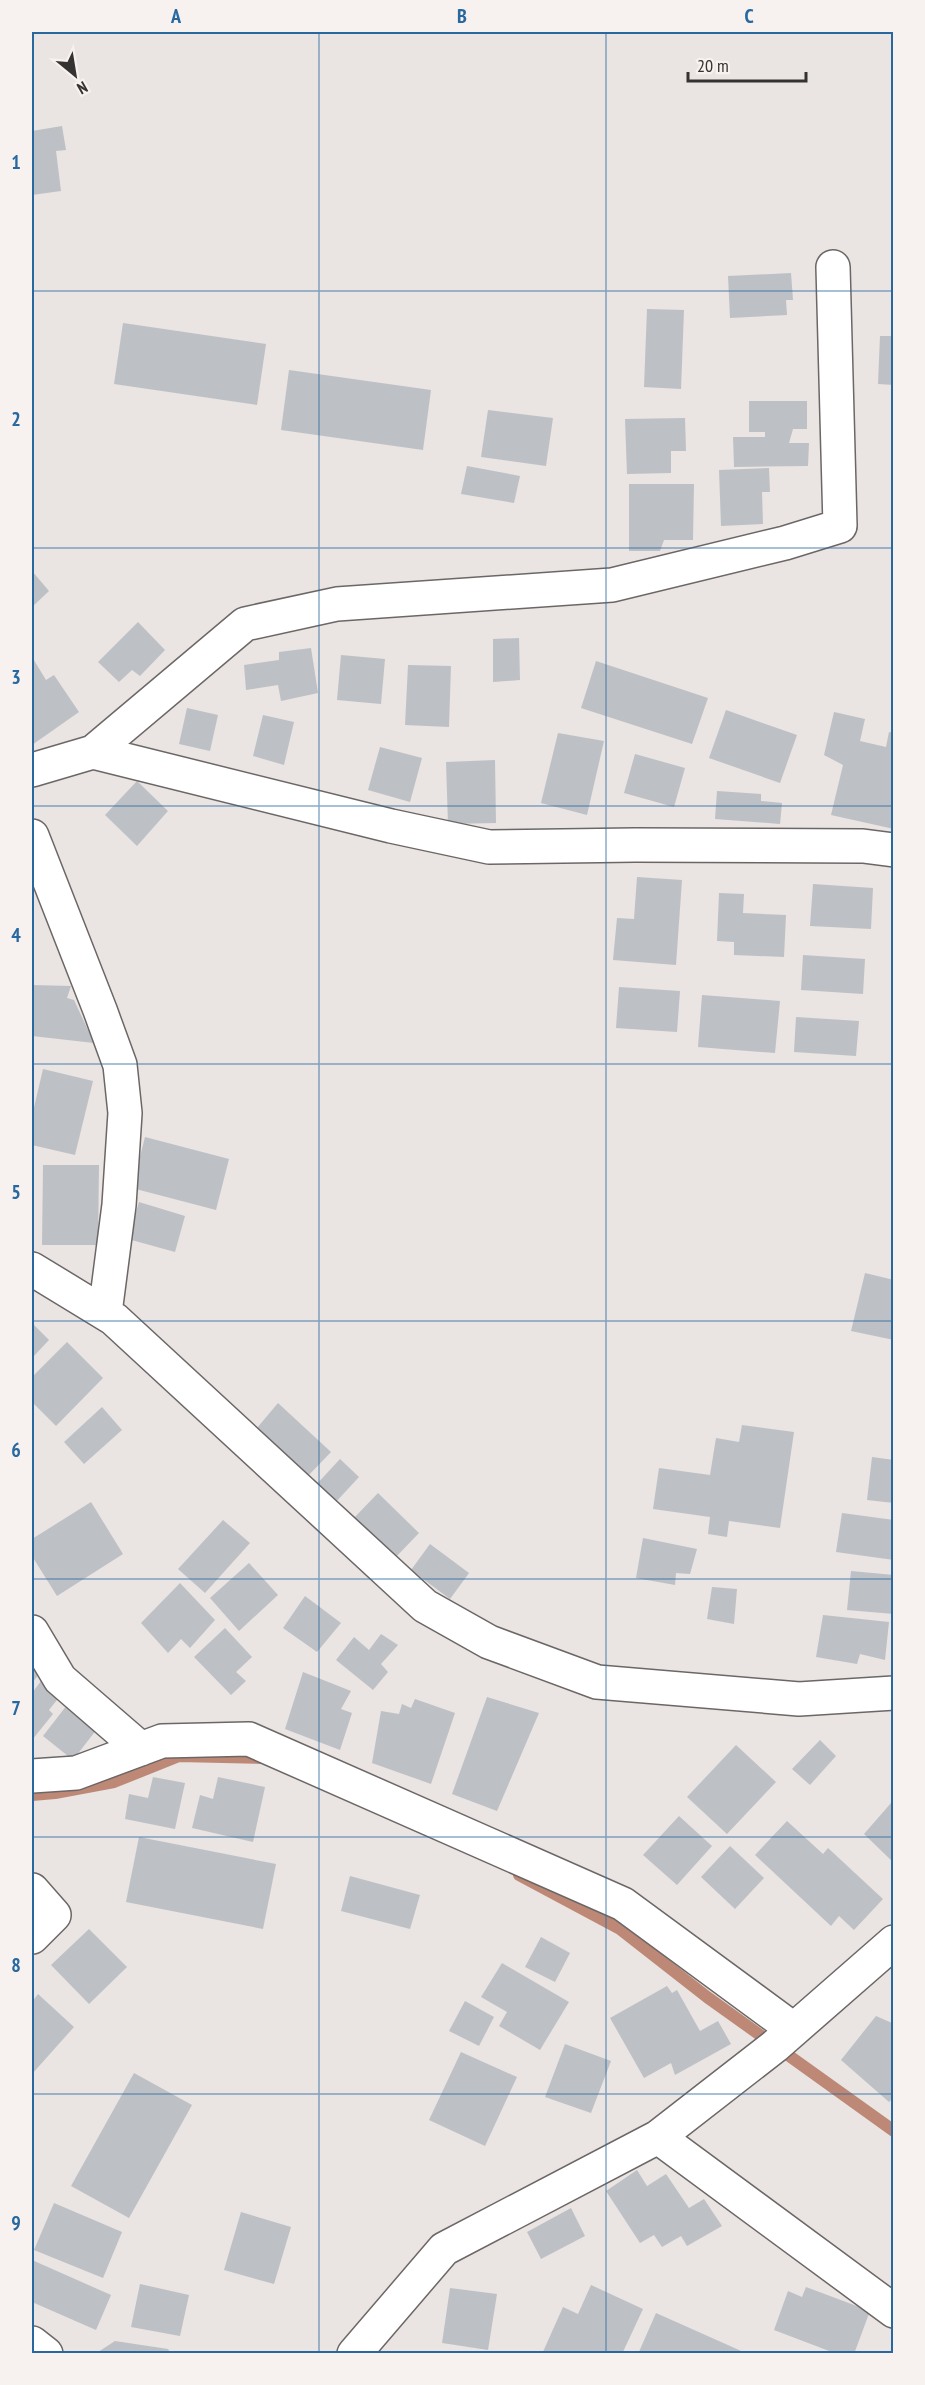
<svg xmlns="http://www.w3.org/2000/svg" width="925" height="2385" font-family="'PT Sans Narrow',sans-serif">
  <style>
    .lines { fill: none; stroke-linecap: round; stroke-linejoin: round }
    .stream { stroke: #bd8976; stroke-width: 12 }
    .building { fill: #bdc1c5 }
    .minor-casing { stroke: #6c6766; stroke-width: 36 }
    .minor { stroke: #fff; stroke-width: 33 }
    .grid { fill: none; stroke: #28689f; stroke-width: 1.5; stroke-opacity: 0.55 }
    .neatline { fill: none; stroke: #28689f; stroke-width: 2 }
    .grid-label { font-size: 20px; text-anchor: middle; font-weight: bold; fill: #28689f }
  </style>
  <rect width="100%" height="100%" fill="#eae4e2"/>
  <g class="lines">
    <!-- stream -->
    <path class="stream" d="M32,1795L55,1793L114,1782L179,1756L266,1758
      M519,1875L620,1929L707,1997L894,2131"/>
  </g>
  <!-- building -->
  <path class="building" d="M62,126L66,150L56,151L61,191L32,195V131Z
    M791,273L793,300H786L787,315L730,318L728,276Z
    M647,309L684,310L681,389L644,387Z
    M123,323L266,344L257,405L114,384Z
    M880,336H894V385L878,384Z
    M289,370L431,390L423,450L281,430Z
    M749,401H807V429H793L789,443H809L808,466L734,467L733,437H765V432H749Z
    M488,410L553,418L546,466L481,457Z
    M685,418L686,451H671V473L627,474L625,419Z
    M467,466L520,476L514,503L461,494Z
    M769,468L770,492H762L763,524L721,526L719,470Z
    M629,484H694L693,540H664L660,551H629Z
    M32,571L49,591L32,607Z
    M138,622L165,650L140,676L132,670L119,682L98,662Z
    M519,638L520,680L493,682V639Z
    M311,648L318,693L281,701L278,685L246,690L244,665L279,660V652Z
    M341,655L385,659L381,704L337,700Z
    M32,657L46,680L54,675L79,712L32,745Z
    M596,661L708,698L692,744L581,708Z
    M408,665L451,666L449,727L405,725Z
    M187,708L218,715L210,751L179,744Z
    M726,710L797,735L780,783L709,758Z
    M834,712L865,719L860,741L886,747L889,732L894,733V829L831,815L843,765L824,755Z
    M263,715L294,722L284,765L253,756Z
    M558,733L604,741L587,815L541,803Z
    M380,747L422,758L410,802L368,790Z
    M635,754L685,768L674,807L624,793Z
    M495,760L496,823L448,824L446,762Z
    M137,781L168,811L137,846L105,815Z
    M717,791L761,794V801L782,803L780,824L715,819Z
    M637,877L682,880L676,965L613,960L617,918L634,919Z
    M813,884L873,888L871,929L810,926Z
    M719,893L744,894L743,913L786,915L784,957L734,955V942L717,941Z
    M803,955L865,959L863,994L801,990Z
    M32,985L71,986L67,998L74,1000L94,1043L32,1036Z
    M619,987L680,991L677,1032L616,1028Z
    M702,995L780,1001L775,1053L698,1047Z
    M796,1017L859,1021L856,1056L794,1052Z
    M43,1069L93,1081L75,1155L32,1145V1116Z
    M145,1137L229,1159L216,1210L132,1188Z
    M43,1165H99L98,1245H42Z
    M139,1202L185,1216L175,1252L128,1239Z
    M865,1273L894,1280V1340L851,1331Z
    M32,1323L49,1340L32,1358Z
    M67,1342L103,1378L56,1426L32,1402V1377Z
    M278,1403L331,1452L306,1478L257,1428Z
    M102,1407L122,1430L84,1464L64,1442Z
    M742,1425L794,1432L780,1528L729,1521L727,1537L708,1534L710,1517L653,1509L659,1468L710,1475L716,1438L739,1442Z
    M872,1457L894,1460V1503L867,1500Z
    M340,1459L359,1477L334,1504L315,1486Z
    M378,1493L419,1533L394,1559L353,1519Z
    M91,1502L123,1554L57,1596L32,1556V1539Z
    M842,1513L894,1520V1560L836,1552Z
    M223,1520L250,1543L205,1593L178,1569Z
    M643,1538L697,1549L690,1574L676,1573L675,1585L636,1578Z
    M430,1544L469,1573L450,1599L411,1570Z
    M249,1563L278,1595L239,1631L210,1598Z
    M851,1571L894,1575V1614L847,1610Z
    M180,1583L215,1620L190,1648L181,1639L168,1653L141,1623Z
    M712,1587L737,1589L734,1624L707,1619Z
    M305,1596L341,1623L317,1652L283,1628Z
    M823,1615L889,1622L885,1660L860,1654L857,1664L816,1657Z
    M225,1628L252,1657L236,1672L246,1681L231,1695L194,1657Z
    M381,1634L398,1645L381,1664L388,1672L373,1690L336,1660L354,1637L369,1650Z
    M32,1657L44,1668L32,1683Z
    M303,1672L351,1691L341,1709L352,1713L340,1750L285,1729Z
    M41,1681L60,1696L49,1710L53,1714L32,1740V1693Z
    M487,1697L539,1713L497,1811L452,1794Z
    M415,1699L455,1713L431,1784L372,1763L381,1711L399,1714L402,1704L411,1708Z
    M67,1705L97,1729L73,1760L43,1736Z
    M820,1740L836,1756L810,1785L792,1769Z
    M736,1745L776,1782L727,1834L687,1797Z
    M153,1777L185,1783L175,1829L125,1819L129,1794L148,1798Z
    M218,1777L265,1787L253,1842L192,1828L200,1795L213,1799Z
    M891,1803L894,1805V1863L864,1834Z
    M679,1816L712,1846L677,1885L643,1855Z
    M787,1821L823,1854L828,1848L883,1899L854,1930L839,1916L831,1926L755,1855Z
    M139,1837L276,1864L263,1929L126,1902Z
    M730,1846L764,1878L735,1909L701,1877Z
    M350,1876L420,1895L410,1929L341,1911Z
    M89,1929L127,1967L89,2004L51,1965Z
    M541,1937L570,1953L555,1982L525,1967Z
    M502,1963L569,2002L540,2050L499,2026L507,2012L481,1997Z
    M667,1986L672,1993L677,1990L700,2031L718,2021L731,2044L675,2075L671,2063L644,2078L610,2018Z
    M38,1994L74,2027L32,2074V2002Z
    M465,2001L494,2017L479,2046L449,2031Z
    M876,2016L892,2023L894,2021V2097L889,2102L841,2060Z
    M565,2044L611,2061L591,2113L545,2097Z
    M461,2052L517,2077L485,2146L429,2120Z
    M134,2073L192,2105L129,2218L71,2186Z
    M637,2170L647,2186L666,2174L689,2208L704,2199L722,2226L687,2246L681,2236L662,2247L654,2235L640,2243L606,2191Z
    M54,2203L122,2232L103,2278L34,2250Z
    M571,2208L585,2236L541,2259L527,2232Z
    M241,2212L291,2227L274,2284L224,2270Z
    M32,2260L111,2295L96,2330L32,2302Z
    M140,2284L189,2295L180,2336L131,2327Z
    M591,2285L643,2309L622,2354H542L563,2307L578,2314Z
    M806,2287L870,2311L854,2354H837L774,2330L788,2291L802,2297Z
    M450,2288L497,2294L488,2350L442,2343Z
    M656,2313L748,2354H638Z
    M115,2341L168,2349L171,2354H95Z"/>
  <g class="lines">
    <defs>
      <path id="minor" d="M93,752L391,826L489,847L635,845L863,846L894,850
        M32,770L93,752L245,624L337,604L612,585L785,543L840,526L833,267
        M32,836L100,1010L120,1065L125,1113L119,1205L105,1313
        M32,1269L114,1319L425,1606L489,1642L597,1682L799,1699L894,1693
        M32,1632L60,1679L141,1749
        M32,1776L76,1773L162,1741L249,1739L623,1904L793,2029
        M32,1890L54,1915L32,1937
        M658,2137L894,2311
        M32,2343L46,2354
        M354,2354L444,2249L658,2137L775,2046L894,1942"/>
    </defs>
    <!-- minor casing -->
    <use href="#minor" class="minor-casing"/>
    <!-- minor -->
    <use href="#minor" class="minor"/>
  </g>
  <!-- grid -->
  <path class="grid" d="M319,32V2354M606,32V2354M32,291H894M32,548H894M32,806H894M32,1064H894M32,1321H894M32,1579H894M32,1837H894M32,2094H894"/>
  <!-- border -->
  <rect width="925" height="2385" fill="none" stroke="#f7f1ef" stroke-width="66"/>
  <!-- north arrow -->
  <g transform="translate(75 75) rotate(150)" stroke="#f7f1ef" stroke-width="4.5" paint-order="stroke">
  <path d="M0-4.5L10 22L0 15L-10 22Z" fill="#353332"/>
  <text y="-9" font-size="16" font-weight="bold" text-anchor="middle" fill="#353332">N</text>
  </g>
  <!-- scale -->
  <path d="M688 72v9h118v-9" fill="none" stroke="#353332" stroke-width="3"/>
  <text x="697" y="72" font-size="18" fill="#353332" stroke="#f7f1ef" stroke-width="4.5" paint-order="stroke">20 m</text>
  <rect x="33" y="33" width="859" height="2319" class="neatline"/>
  <g class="grid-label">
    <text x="176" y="23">A</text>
    <text x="462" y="23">B</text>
    <text x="749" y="23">C</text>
    <text x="16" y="169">1</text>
    <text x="16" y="426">2</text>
    <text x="16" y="684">3</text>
    <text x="16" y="942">4</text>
    <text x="16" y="1199">5</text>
    <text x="16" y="1457">6</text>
    <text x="16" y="1715">7</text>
    <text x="16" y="1972">8</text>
    <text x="16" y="2230">9</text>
  </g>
</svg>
